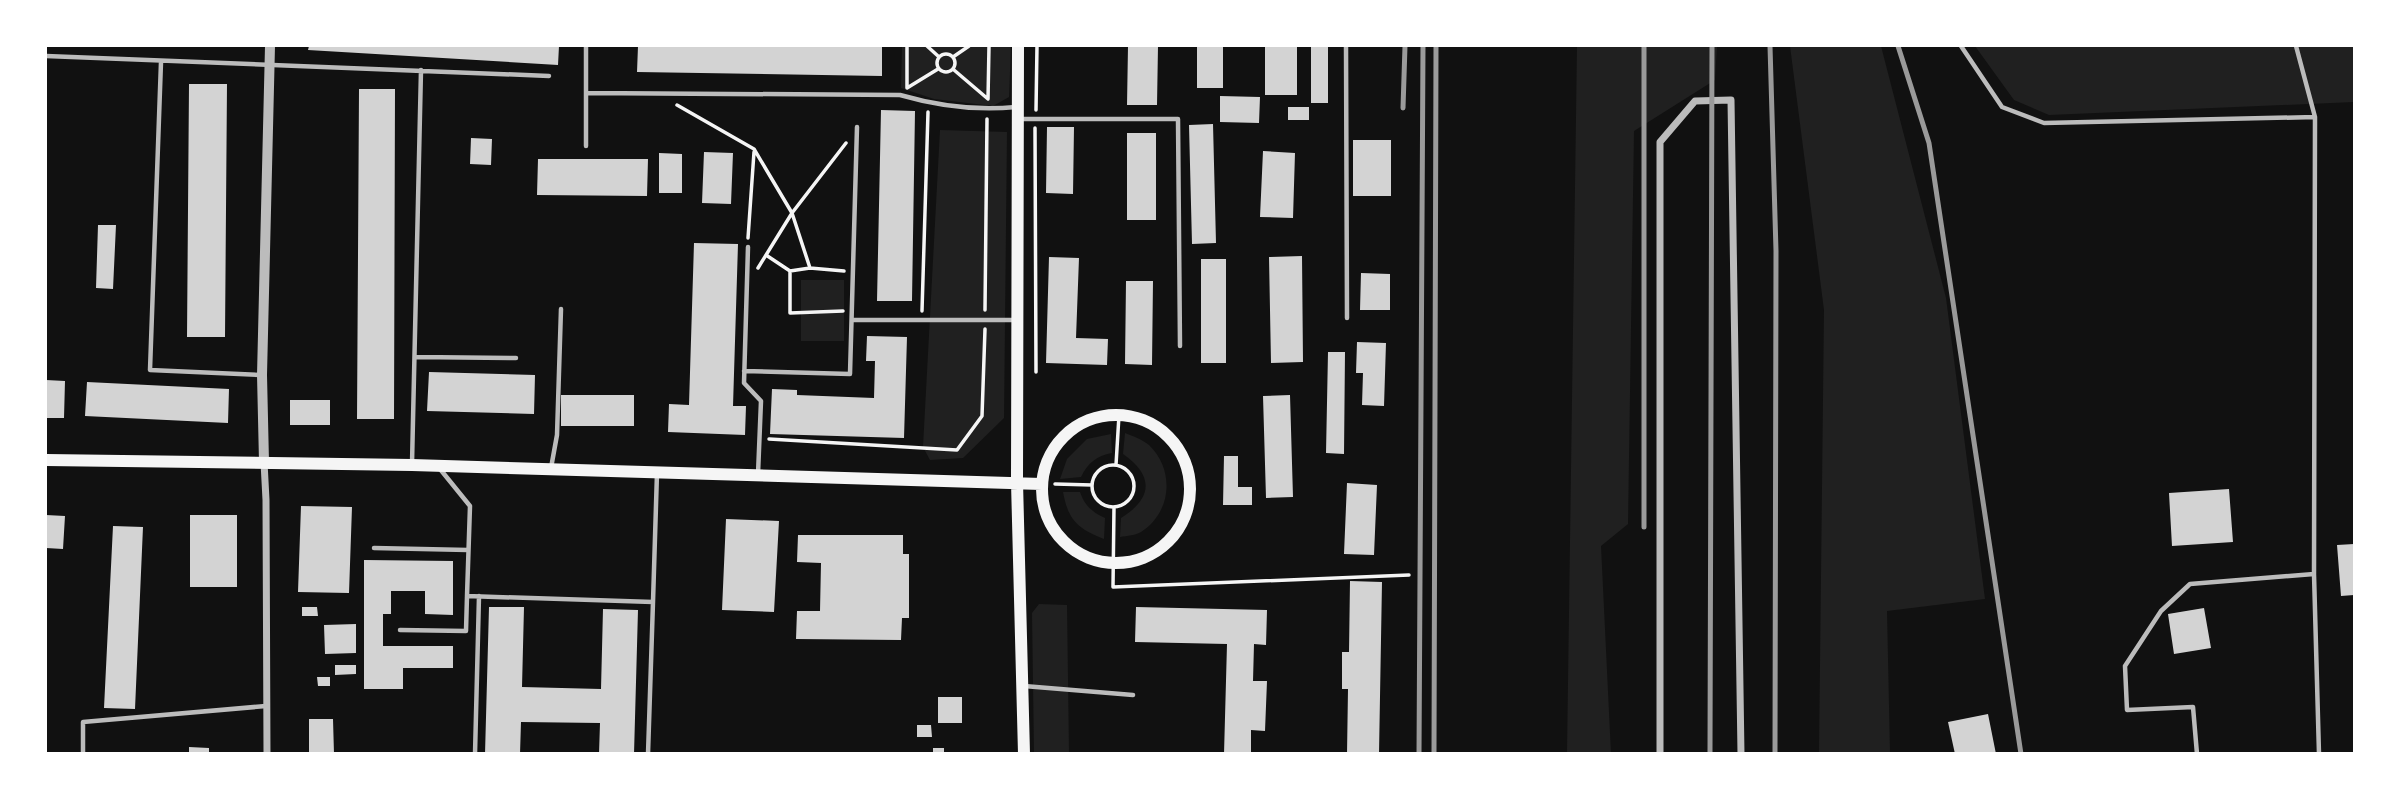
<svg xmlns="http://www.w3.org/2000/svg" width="2400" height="799" font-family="'Noto Sans',sans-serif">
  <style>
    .green { fill: #202020 }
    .building { fill: #d3d3d3 }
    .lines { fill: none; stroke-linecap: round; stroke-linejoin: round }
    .path { stroke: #f5f5f5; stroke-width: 3.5 }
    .service { stroke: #bcbcbc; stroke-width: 4.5 }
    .minor { stroke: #bcbcbc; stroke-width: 7 }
    .tertiary { stroke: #bcbcbc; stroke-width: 10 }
    .secondary { stroke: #f5f5f5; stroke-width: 12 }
    .rail { stroke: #9a9a9a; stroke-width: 5 }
  </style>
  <rect width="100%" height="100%" fill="#111"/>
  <!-- green -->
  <path class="green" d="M902,46H1011L1009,97L993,106L934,99L901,88Z
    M1577,46H1717L1715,80L1634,131L1628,524L1601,546L1611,754L1567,753Z
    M1790,46H1881L1946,298L1985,599L1887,611L1890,753H1819L1824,310Z
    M1975,46H2354V102L2049,115L2014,100Z
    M940,130L1007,132L1004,418L963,458L930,460L923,447Z
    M801,280H844V341H801Z
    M1125,433C1133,436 1143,440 1149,445C1175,470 1172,512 1141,532C1136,535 1127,536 1120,537L1121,518C1152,499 1155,476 1123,454Z
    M1111,434L1112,453C1096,456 1088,463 1081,477L1060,479L1067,459L1087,439Z
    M1063,492H1080C1085,506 1092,512 1105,518L1104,539C1078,529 1068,520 1063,492Z
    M1039,604L1067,605L1069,753H1034L1032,613Z"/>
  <!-- building -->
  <path class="building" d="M309,46H559L558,65L308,50Z
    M638,46H882V76L637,72Z
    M1128,46H1158L1157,105H1127Z
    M1197,46H1223V88H1197Z
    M1265,46H1297V95H1265Z
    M1311,46H1328V103H1311Z
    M189,84H227L225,337H187Z
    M359,89H395L394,419H357Z
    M1220,96L1260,97L1259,123L1220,122Z
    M1288,107H1309V120H1288Z
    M881,110L915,111L912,301H877Z
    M1213,124L1216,243L1192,244L1189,125Z
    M1047,127H1074L1073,194L1046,193Z
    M1127,133H1156V220H1127Z
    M471,138L492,139L491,165L470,164Z
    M1353,140H1391V196H1353Z
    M1263,151L1295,153L1293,218L1260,217Z
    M704,152L733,153L731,204L702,203Z
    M659,153L682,154V193H659Z
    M538,159H648L647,196L537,195Z
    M98,225H116L113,289L96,288Z
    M694,243L738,244L733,406H746L745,435L668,432L669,404L689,405Z
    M1302,256L1303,362L1271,363L1269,257Z
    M1049,257L1079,258L1076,338L1108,339L1107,365L1046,363Z
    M1201,259H1226V363H1201Z
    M1361,273L1390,274V310H1360Z
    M1126,281H1153L1152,365L1125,364Z
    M867,336L907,337L904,438L770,434L772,389L797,390V395L874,398L875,361H866Z
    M1357,342L1386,343L1384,406L1362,405L1363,373H1356Z
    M1328,352H1345L1344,454L1326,453Z
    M429,372L535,375L534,414L427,411Z
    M46,380L65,381L64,418H46Z
    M87,382L229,389L228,423L85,416Z
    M561,395H634V426H561Z
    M1290,395L1293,497L1266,498L1263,396Z
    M290,400H330V425H290Z
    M1224,456H1238V487H1252V505H1223Z
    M1347,483L1377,485L1374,555L1344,554Z
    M2229,489L2233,542L2172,546L2169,493Z
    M301,506L352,507L349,593L298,592Z
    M46,515L65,516L63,549L46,548Z
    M190,515H237V587H190Z
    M726,519L779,521L774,612L722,610Z
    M113,526L143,527L135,709L104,708Z
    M798,535H903V554H909V618H902L901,640L796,639L797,611H820L821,563L797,562Z
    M2354,544V595L2341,596L2337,545Z
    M364,560L453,561V615L425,614V591H391V614H383V646H453V668H403V689H364Z
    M1350,581L1382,582L1379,754H1347L1348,689H1342V652H1349Z
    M302,607H317L318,616H302Z
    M489,607H524L522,687L601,689L603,609L638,610L634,754H599L600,723L521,722L520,754H485Z
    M1136,607L1267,610L1266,645L1254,644L1253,681H1267L1265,731L1251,730V754H1224L1227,644L1135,642Z
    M2204,608L2211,648L2174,654L2168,614Z
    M356,624V653L325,654L324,625Z
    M335,665H356V674L335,675Z
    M317,677H330V686H318Z
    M938,697H962V723H938Z
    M1988,714L1996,754H1955L1948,722Z
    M309,719H333L334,754H309Z
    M917,725H931L932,737H917Z
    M189,747L209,748V754H189Z
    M933,748H944V754H933Z"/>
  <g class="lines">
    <!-- path -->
    <path class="path" d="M907,46V88L938,69
      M927,46L938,56
      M937 63a9 9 0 1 1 18 0a9 9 0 1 1-18 0Z
      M953,57L969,46
      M954,70L988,99L989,46
      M677,105L754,149L792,213L846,143
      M1036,110L1037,46
      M1035,128L1036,372
      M792,213L810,268
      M748,238L754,152
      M766,255L790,271V313L843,311
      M758,268L792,213
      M790,271L810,268L844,271
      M985,310L987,119
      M922,311L928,112
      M769,439L957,450L982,416L985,329
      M1092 486a21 21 0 1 1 42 0a21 21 0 1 1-42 0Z
      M1116,465L1119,415
      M1055,484L1092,485
      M1114,507L1113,587L1409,575"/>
    <!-- service -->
    <path class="service" d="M586,46V93L900,95C938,106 976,111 1016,107
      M1346,46L1347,318
      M1961,46L2002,107L2044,123L2315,117
      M2296,46L2315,117L2314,574L2319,754
      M46,56L549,76
      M161,62L150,370L261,375
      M1020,119H1178L1180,346
      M586,146V93
      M748,247L744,383L761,401L758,474
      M852,320H1014
      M416,357L516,358
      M744,371L850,374L857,127
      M412,464L421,70
      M551,468L557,435L561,309
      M440,469L470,506L467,596L653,602L657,473
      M374,548L468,550
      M400,630L466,631L467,596
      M1024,686L1133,695
      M83,754V722L266,706
      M475,754L479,596
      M648,754L653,602
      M2197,754L2193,707L2127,710L2125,666L2161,611L2190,584L2314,574"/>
    <!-- minor -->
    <path class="minor" d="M264,462L266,500L267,754
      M1660,754V142L1695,101L1731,100L1741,754"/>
    <!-- tertiary -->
    <path class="tertiary" d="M264,462L262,375L270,46"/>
    <!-- secondary -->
    <path class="secondary" d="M1018,46L1017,482L1024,754
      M1042 489a74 74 0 1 1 148 0a74 74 0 1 1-148 0Z
      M46,460L412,465L1042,484"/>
    <!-- rail -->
    <path class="rail" d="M1644,46V527
      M1770,46L1776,251L1775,754
      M1898,46L1929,143L2021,754
      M1403,108L1405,46
      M1419,754L1423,46
      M1434,754L1436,46
      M1710,754L1712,46"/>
  </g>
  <!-- border -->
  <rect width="2400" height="799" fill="none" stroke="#ffffff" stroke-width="94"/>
</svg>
